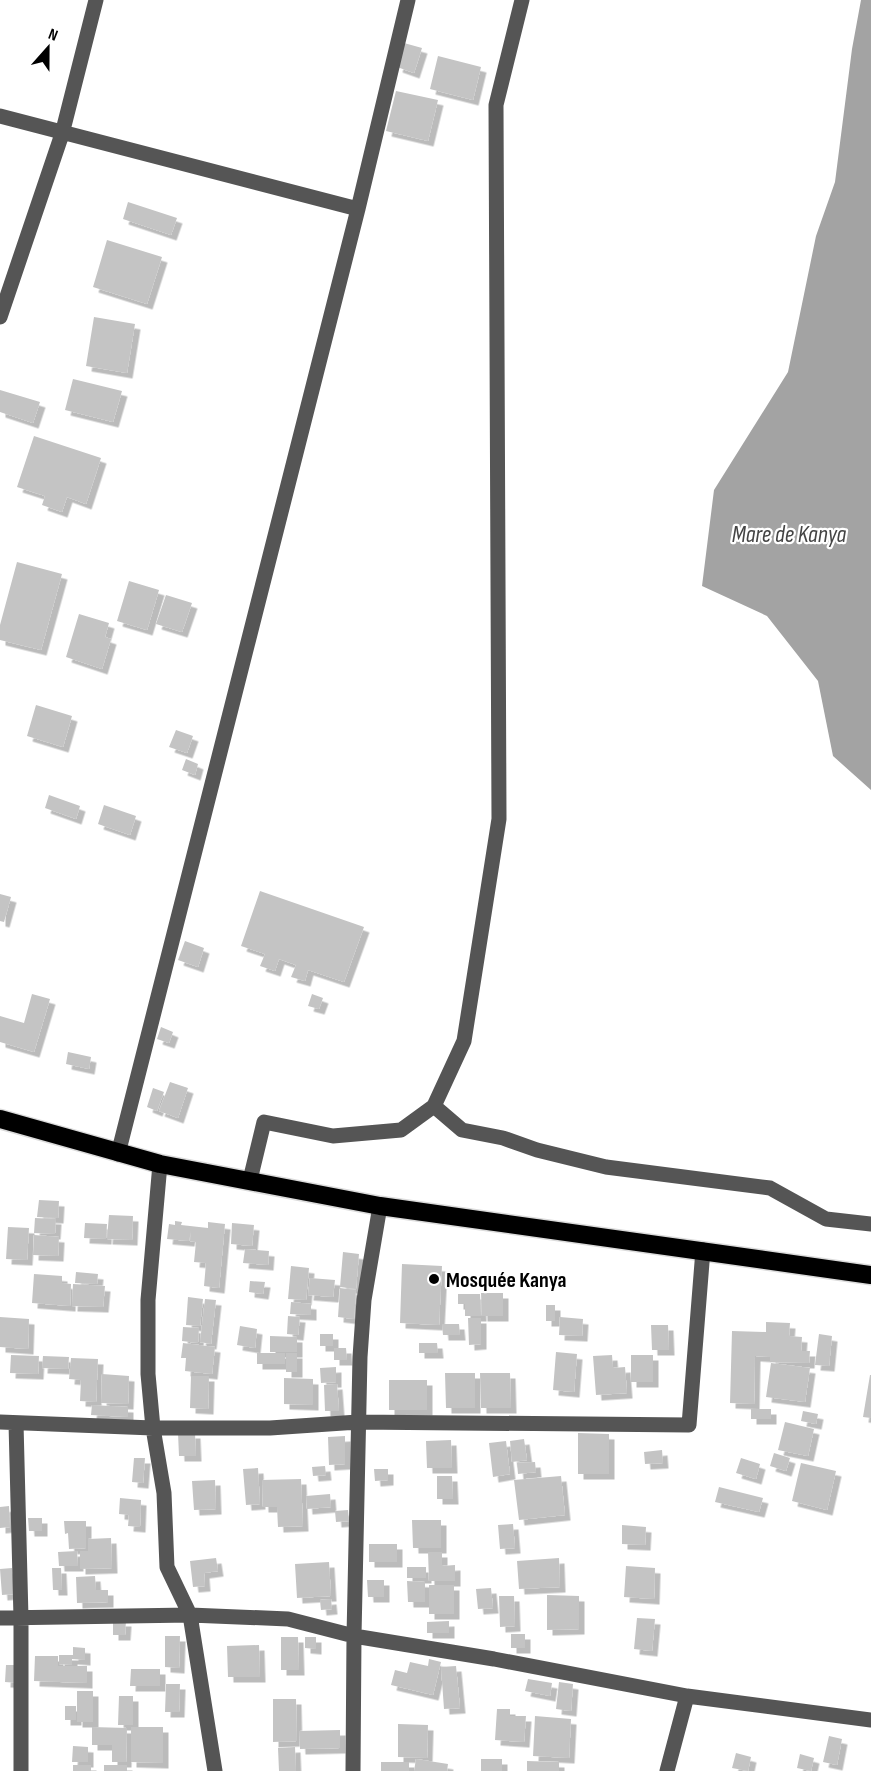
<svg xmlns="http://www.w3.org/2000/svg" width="871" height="1771" font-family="'Sofia Sans Condensed',sans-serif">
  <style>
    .water { fill: #a3a3a3 }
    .building { fill: #c4c4c4; filter: url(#shadow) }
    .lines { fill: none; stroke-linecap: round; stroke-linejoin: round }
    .highway-casing { stroke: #dbdbdb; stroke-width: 21 }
    .minor { stroke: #555; stroke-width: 15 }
    .highway { stroke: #000; stroke-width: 18 }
    .poi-dot { fill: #000; stroke: #fff; stroke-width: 2 }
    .labels { text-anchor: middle; stroke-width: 4.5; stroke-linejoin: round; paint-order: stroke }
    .poi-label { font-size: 22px; font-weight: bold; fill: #000; stroke: #fff; text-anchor: start }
    .water-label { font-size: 24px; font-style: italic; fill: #444; stroke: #fff }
  </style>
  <defs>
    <filter id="shadow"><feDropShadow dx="5.5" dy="5.5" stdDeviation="0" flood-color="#0004"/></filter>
  </defs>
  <rect width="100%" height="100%" fill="#fff"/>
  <!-- water -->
  <path class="water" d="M861,0H871V790L833,756L818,681L767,616L702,586L714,490L788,372L816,236L835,182L852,49Z"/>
  <!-- building -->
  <path class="building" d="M404,43L422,48L414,73L397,67Z
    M438,56L481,67L473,100L430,89Z
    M396,91L438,100L428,141L386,131Z
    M128,202L177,218L171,235L123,219Z
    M107,240L162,257L147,304L93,287Z
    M94,317L135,324L127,373L86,366Z
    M73,379L122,391L113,422L65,410Z
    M0,390L40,402L33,423L0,412Z
    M34,436L101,458L86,504L67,497L62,512L42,505L45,496L17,487Z
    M17,562L62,574L41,650L0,640V625Z
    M129,581L159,590L147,630L117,621Z
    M166,595L192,603L182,632L156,624Z
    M79,614L109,623L105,637L111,639L102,669L66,657Z
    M36,705L72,716L63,747L27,736Z
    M176,730L193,736L187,753L169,747Z
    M186,759L198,764L195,775L182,770Z
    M49,795L80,806L76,819L45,808Z
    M104,805L136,816L130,835L98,824Z
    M260,891L364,927L344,982L308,970L305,981L291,977L296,965L279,959L275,971L260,966L265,954L241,946Z
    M0,894L11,897L4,922L0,921Z
    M185,941L204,948L198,967L178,960Z
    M32,994L50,999L34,1052L0,1042V1016L24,1023Z
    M312,994L323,998L319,1009L308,1006Z
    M161,1027L173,1032L169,1043L157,1039Z
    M68,1052L91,1057L89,1069L66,1064Z
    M170,1082L188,1088L178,1118L159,1111Z
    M153,1088L164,1092L157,1111L147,1107Z
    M39,1200L59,1201L58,1218L37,1217Z
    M109,1215L133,1216L132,1240L107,1239Z
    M35,1218L56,1219L55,1234L34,1233Z
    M175,1221L182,1222L181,1225L208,1228V1222L225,1224L219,1288L204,1286L206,1263L194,1262L196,1242L190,1241L191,1231L189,1241L167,1239L169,1224L175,1225Z
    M85,1223L107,1224L106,1239L84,1238Z
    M232,1223L254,1225L252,1246L231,1244Z
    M8,1227L29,1228L27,1260L6,1259Z
    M34,1235L59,1237L58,1256L33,1255Z
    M245,1249L269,1251L268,1265L243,1263Z
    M343,1252L359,1254L356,1289L340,1287Z
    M402,1264L442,1266L439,1325L400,1323Z
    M291,1266L309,1268L306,1300L288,1299Z
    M76,1272L98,1274L97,1284L75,1283Z
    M34,1274L62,1276V1283L71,1284L70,1306L32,1303Z
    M310,1278L335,1280L333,1297L308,1295Z
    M250,1281L265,1282L263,1294L249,1292Z
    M73,1284L105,1286L103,1307L72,1306Z
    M340,1288L356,1290L354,1319L338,1317Z
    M481,1293H503V1316H482Z
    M458,1294H480L481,1316H465V1304H458Z
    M188,1297L203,1299L200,1326L186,1325Z
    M205,1299L216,1300L211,1344L200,1342Z
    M291,1302L311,1304V1315L290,1314Z
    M546,1305H555V1321H546Z
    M288,1316L300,1317L298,1335L287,1334Z
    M0,1317L29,1319L28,1349L0,1347Z
    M560,1317L583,1319L582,1336L559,1335Z
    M468,1318H481V1344L469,1345Z
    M766,1322L790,1323L789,1336L802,1337L801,1351H810L809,1363L770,1362V1357L755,1356L754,1404L730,1403L732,1331L766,1332Z
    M442,1324H459L460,1335H443Z
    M651,1325H668L669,1350H652Z
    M240,1326L257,1329L255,1348L237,1345Z
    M183,1327L199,1328L198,1343L182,1341Z
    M320,1334H333V1346H320Z
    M819,1334L832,1336L829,1366L815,1365Z
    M270,1336L297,1337V1352H270Z
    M183,1343L215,1347L212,1374L185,1371L186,1358H181Z
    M419,1343H437L438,1353H419Z
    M334,1348H346L347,1360H334Z
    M556,1352L577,1354L574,1392L553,1390Z
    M257,1353H285V1364H257Z
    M286,1353H297V1372H286Z
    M11,1355L39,1356L38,1374L10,1373Z
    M612,1355L613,1368L625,1367L627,1393L596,1395L593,1356Z
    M631,1355H653V1382H631Z
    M43,1356L69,1357L68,1369L42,1368Z
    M71,1358L98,1359L96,1402L80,1401L81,1380L69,1379Z
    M771,1363L810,1368L805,1402L766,1397Z
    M336,1367V1382L321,1383L320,1368Z
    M445,1373H475V1408H446Z
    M480,1373H510L511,1408H481Z
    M102,1374L129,1376L128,1404L101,1403Z
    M870,1375H871V1418L863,1417Z
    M191,1376H209L208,1409L190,1408Z
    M284,1378L313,1379V1405L284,1404Z
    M389,1380H427V1410H389Z
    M337,1384L339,1411H325L324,1385Z
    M92,1405L128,1407V1417L91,1415Z
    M751,1409H771V1419H751Z
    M803,1411L818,1414L816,1424L801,1421Z
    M785,1422L814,1429L808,1456L778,1450Z
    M178,1433H195L196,1456H179Z
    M578,1433L609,1434V1474H578Z
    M345,1436V1464L329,1465L328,1437Z
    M524,1439L527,1460L512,1462L510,1441Z
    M451,1440L452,1468H427L426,1441Z
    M506,1441L510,1474L493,1477L489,1443Z
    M662,1450L663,1463L645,1464L644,1452Z
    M774,1453L790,1458L786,1471L770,1466Z
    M134,1458H145L143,1483L132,1482Z
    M741,1458L760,1464L756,1479L736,1473Z
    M535,1462L536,1472L518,1474L517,1463Z
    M801,1463L836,1471L827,1510L792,1501Z
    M325,1466L326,1475L313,1476L312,1467Z
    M258,1468L260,1504L246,1505L243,1469Z
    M374,1469H388V1480L375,1481Z
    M437,1476H452L453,1499H437Z
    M561,1476L565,1515L519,1520L514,1480Z
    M301,1479L303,1526L278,1527L277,1507H263L262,1480Z
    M215,1480L216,1509L194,1510L192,1481Z
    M719,1487L763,1498L759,1512L715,1502Z
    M330,1494L331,1507L307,1509L306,1496Z
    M120,1498L141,1500L140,1527L128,1526L129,1515L119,1514Z
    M9,1506L10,1527L0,1528V1507Z
    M348,1510L349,1521L336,1522L335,1511Z
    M28,1518H42V1531H29Z
    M412,1520H441V1548H413Z
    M64,1521H86V1548L69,1549L68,1533L65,1534Z
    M513,1524L515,1548L500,1549L498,1525Z
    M622,1525L646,1527L645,1545L622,1544Z
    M111,1538L112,1568L80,1569V1551H88V1539Z
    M369,1544H397V1562H369Z
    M77,1551L78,1566H59L58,1552Z
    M428,1552H442V1566L455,1565V1581H429Z
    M216,1558L218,1571L204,1573L205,1586L193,1587L190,1561Z
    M559,1558L560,1587L519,1589L517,1561Z
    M329,1562L331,1596L297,1598L295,1564Z
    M626,1566L655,1568L654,1599L624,1597Z
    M407,1567H426V1578H407Z
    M12,1568L14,1594L2,1595L0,1569Z
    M52,1568H61L62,1590H53Z
    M95,1576L96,1590H108V1602L77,1603L76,1577Z
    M367,1580H384V1597H368Z
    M407,1581L425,1582V1602H408Z
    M429,1585H454V1614H429Z
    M491,1588L493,1608L478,1609L476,1589Z
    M547,1595L579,1596V1629L547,1630Z
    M499,1596H514L515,1626L500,1627Z
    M331,1599L332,1609L321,1610L320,1600Z
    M637,1618L655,1619L652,1651L634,1649Z
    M113,1621H126L125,1635H113Z
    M449,1621V1633H427V1622Z
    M511,1634H525V1648H511Z
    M165,1636H180L179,1668L165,1667Z
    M281,1637H298L299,1670H281Z
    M305,1637H316V1649L305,1648Z
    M259,1645L260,1677H228L227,1646Z
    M73,1647L85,1648V1660L72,1659V1665L59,1664V1655H73Z
    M35,1656H58V1666H87V1683L34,1681Z
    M429,1659L441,1662L433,1695L391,1685L395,1670L407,1673L410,1662L428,1666Z
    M6,1665H18V1683L5,1682Z
    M456,1666L460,1708L444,1709L441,1667Z
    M131,1669H160V1686H130Z
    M528,1679L552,1683L550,1696L525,1691Z
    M559,1682L573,1684L571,1711L556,1709Z
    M166,1684H180L179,1712H165Z
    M77,1691H93V1722H77Z
    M119,1696H133V1725H118Z
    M273,1699H296L297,1741L273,1742Z
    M65,1706H76V1720H65Z
    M497,1709H510V1716H526L524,1742L495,1740Z
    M535,1716L571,1719L569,1758L533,1756Z
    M398,1724L428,1725L427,1758L398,1757Z
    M92,1727L127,1728L126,1762H112V1745H92Z
    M131,1727H163V1763L131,1762Z
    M340,1730V1748L300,1749L299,1731Z
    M829,1736L842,1739L837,1765L823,1762Z
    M73,1746L88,1747V1762H72Z
    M295,1747L296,1771H279L278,1748Z
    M736,1753L751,1757L748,1771L732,1768Z
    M800,1754L814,1758L811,1771L797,1768Z
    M416,1759L448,1764L447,1771H414Z
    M481,1759H502V1771H481Z
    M527,1761L559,1762V1771H527Z
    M381,1762H409V1771H381Z
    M73,1765H91V1771H73Z
    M104,1765H127V1771H104Z"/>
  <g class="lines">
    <defs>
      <path id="highway" d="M0,1119L160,1164L380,1206L871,1275"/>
    </defs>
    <!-- highway casing -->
    <use href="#highway" class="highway-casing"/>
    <!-- minor -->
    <path class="minor" d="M522,0L496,105L499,819L464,1041L434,1106L462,1130L503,1138L537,1150L606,1167L770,1188L826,1219L871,1224
      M0,116L358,209
      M0,317L62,134L96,0
      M118,1154L358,209L408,0
      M160,1164L148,1300V1374L153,1428L164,1493L167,1567L190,1615L215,1771
      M250,1180L264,1122L333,1136L401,1130L434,1106
      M0,1422L153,1428H270L358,1422L689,1425L703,1250
      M16,1423L21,1618V1771
      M0,1618L190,1615L288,1619L354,1636L494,1659L687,1696L871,1720
      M353,1771L354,1636L360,1357L364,1300L380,1206
      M667,1771L687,1696"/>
    <!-- highway -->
    <use href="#highway" class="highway"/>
  </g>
  <!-- markers -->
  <circle class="poi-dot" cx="434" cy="1279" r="6"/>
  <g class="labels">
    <!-- poi labels -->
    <g class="poi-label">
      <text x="446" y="1287">Mosquée Kanya</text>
    </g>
    <!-- water labels -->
    <g class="water-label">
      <text x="789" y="542">Mare de Kanya</text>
    </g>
  </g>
  <!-- north arrow -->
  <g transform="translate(48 48) rotate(21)" stroke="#ffffff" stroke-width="4.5" paint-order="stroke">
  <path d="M0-4.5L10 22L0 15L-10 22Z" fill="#000000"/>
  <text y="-9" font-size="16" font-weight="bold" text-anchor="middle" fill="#000000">N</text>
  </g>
</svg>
